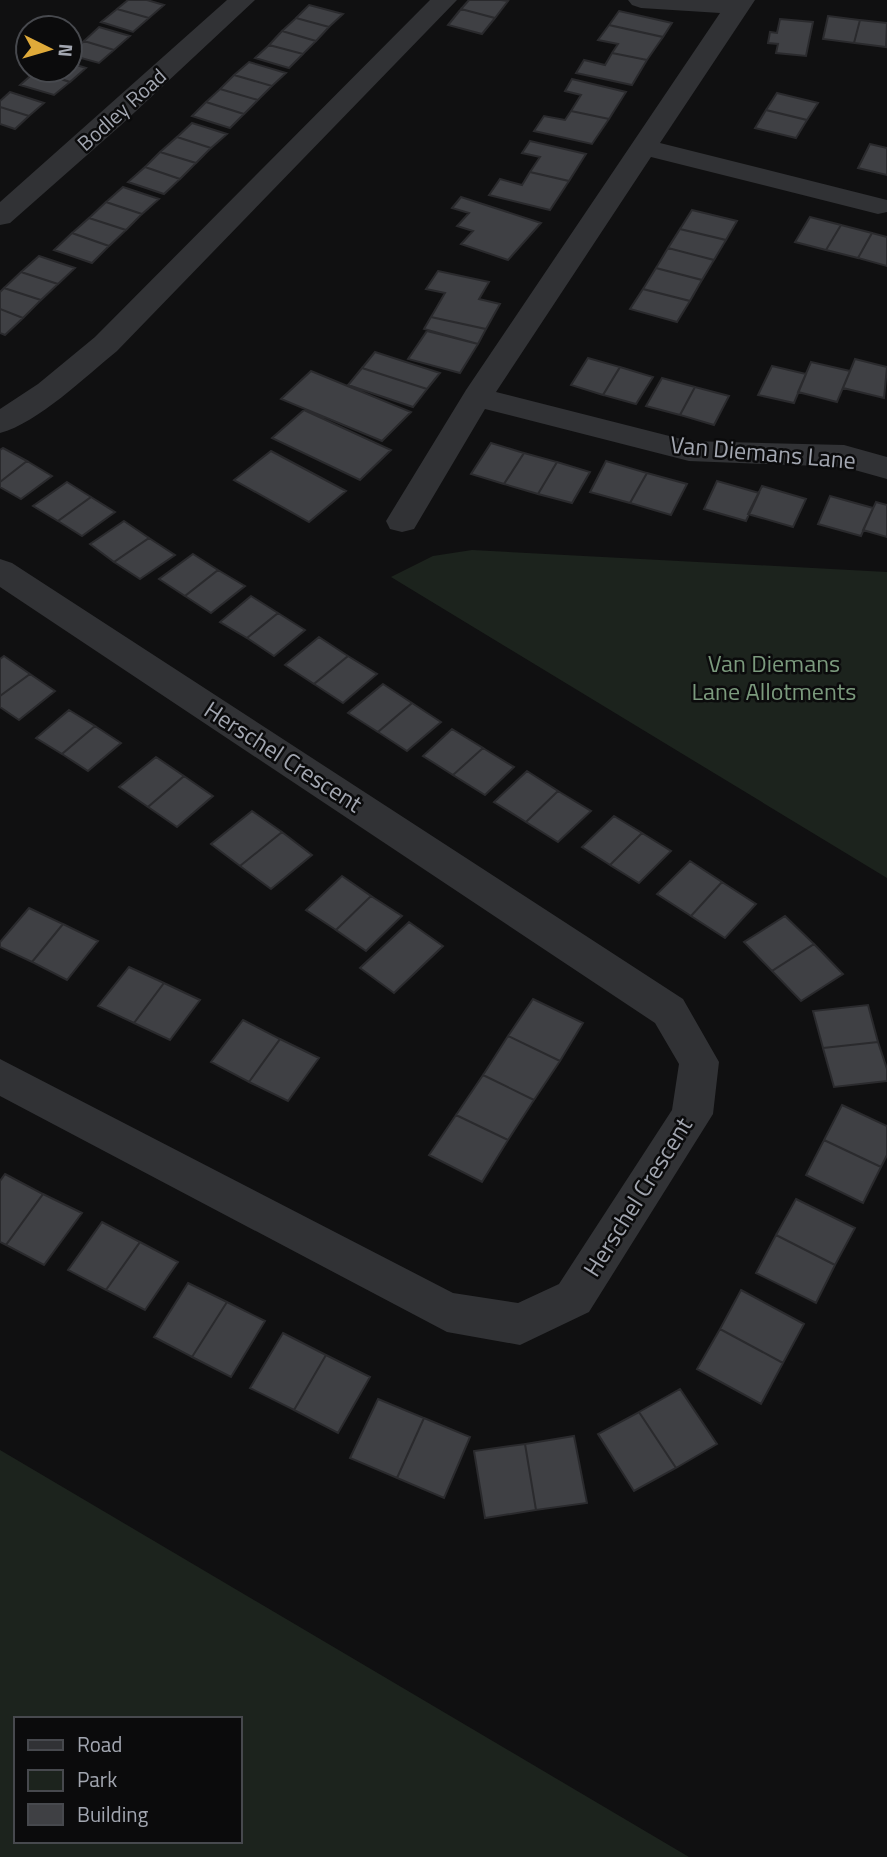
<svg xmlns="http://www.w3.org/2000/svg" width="887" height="1857" font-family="'Titillium Web',sans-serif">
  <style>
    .green { fill: #1c231d; fill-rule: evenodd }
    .building { fill: #3f4044; stroke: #2a2a2d; stroke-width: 2 }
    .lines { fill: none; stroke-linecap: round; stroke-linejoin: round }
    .minor { fill: #313235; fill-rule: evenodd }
    .labels { text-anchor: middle; stroke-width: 5; stroke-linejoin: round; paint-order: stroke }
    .far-street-label { font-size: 21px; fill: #a2a6b0; stroke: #0b0b0c }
    .street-label { font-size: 24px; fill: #a2a6b0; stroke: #0b0b0c }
    .park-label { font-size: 24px; fill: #7b9a7d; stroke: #0b0b0c }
  </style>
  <rect width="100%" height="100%" fill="#101011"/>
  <!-- green -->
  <path class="green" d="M472,550L887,572V878L391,577L433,556Z
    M0,1450L689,1857H0ZM16,1719H240V1841H16Z"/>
  <!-- building -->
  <path class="building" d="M128,0H147L164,5L149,18L117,9Z
    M469,0H501L508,1L495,18L461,9Z
    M309,5L343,14L329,27L296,18Z
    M117,9L149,18L133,32L101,22Z
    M461,9L495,18L482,34L448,25Z
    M619,11L672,23L663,37L609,25Z
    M828,16L860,20L854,43L823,39Z
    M296,18L329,27L316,41L282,31Z
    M780,19L813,22L806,56L776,53L778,44L768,43L770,32L777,33Z
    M860,20L887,23L886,47L854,43Z
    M609,25L663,37L647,60L612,53L618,44L598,40Z
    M99,27L130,36L114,50L84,41Z
    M282,31L316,41L303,54L269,45Z
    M84,41L114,50L99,63L70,55Z
    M269,45L303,54L289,68L255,58Z
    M612,53L647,60L632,85L576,73L584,60L605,65Z
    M249,62L286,73L272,86L234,75Z
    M70,63L86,68L70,82L36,71L70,70Z
    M36,71L70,82L54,95L20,85Z
    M234,75L272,86L258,100L220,89Z
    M572,79L626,92L609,119L571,111L581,95L565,91Z
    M220,89L258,100L244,114L206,102Z
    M10,92L44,103L29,116L0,107V101Z
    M777,93L818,103L807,120L766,110Z
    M206,102L244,114L230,128L192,116Z
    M0,107L29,116L15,129L0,124Z
    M766,110L807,120L796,138L755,128Z
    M571,111L609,119L592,144L534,131L544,116L565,120Z
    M192,123L227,134L211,148L177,137Z
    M177,137L211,148L196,163L160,152Z
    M530,141L586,154L569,181L530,172L540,157L522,153Z
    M870,144L887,148V175L858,168Z
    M160,152L196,163L180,179L145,167Z
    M145,167L180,179L164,194L128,182Z
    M530,172L569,181L550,210L489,195L500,179L522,185Z
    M123,187L159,199L142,214L106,202Z
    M461,197L541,223L508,260L461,244L473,231L457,226L469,213L452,208Z
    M106,202L142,214L126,230L89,218Z
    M692,210L737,221L726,240L680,229Z
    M810,217L841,225L826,250L795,242Z
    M89,218L126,230L109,246L72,233Z
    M841,225L872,233L858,258L826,250Z
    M680,229L726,240L714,260L668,248Z
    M72,233L109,246L92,263L54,250Z
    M872,233L887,237V266L858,258Z
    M668,248L714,260L702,280L656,268Z
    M39,256L75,268L58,284L21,272Z
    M656,268L702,280L690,301L643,289Z
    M438,271L489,282L479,299L500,304L486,329L431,317L445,293L426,289Z
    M21,272L58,284L41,300L4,288Z
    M4,288L41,300L23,318L0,309V292Z
    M643,289L690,301L677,322L630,309Z
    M0,309L23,318L5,335L0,333Z
    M431,317L486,329L478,344L424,329Z
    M427,331L478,344L460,373L408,359Z
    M375,352L440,373L427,389L362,368Z
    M588,358L620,367L603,395L571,385Z
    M855,359L887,367L884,398L843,388Z
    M811,362L850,371L837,402L798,392Z
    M772,366L806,374L794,403L758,395Z
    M620,367L653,377L636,404L603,395Z
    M362,368L427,389L413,407L348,385Z
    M311,371L411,412L382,441L281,399Z
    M662,378L695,387L680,415L646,406Z
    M695,387L729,396L714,425L680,415Z
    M304,410L391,450L360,480L272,438Z
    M491,443L524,453L504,484L471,474Z
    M3,448L27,461L0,482V450Z
    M271,451L346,491L309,522L234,480Z
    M524,453L557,462L538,494L504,484Z
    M27,461L52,476L21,499L0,487V482Z
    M606,461L647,473L630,503L590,492Z
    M557,462L590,472L572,503L538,494Z
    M647,473L687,484L671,515L630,503Z
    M717,481L759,493L746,521L704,509Z
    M67,482L91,497L58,521L33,506Z
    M762,486L806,499L793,527L748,514Z
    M830,496L873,508L861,536L818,524Z
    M91,497L115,512L82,536L58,521Z
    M876,502L887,505V537L863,530Z
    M124,521L149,538L114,562L90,544Z
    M149,538L175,555L140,579L114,562Z
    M193,554L218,570L185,596L159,579Z
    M218,570L245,586L211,613L185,596Z
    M251,596L278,613L247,638L220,622Z
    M278,613L305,630L274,656L247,638Z
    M319,637L348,656L314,684L285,665Z
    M4,656L30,674L0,696V659Z
    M348,656L377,674L343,703L314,684Z
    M30,674L55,691L19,720L0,707V696Z
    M383,684L412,703L378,732L348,713Z
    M412,703L441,722L407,751L378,732Z
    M69,710L95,726L62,754L36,738Z
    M95,726L121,743L88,771L62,754Z
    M452,729L483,748L453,775L423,756Z
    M483,748L514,767L485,795L453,775Z
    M156,757L184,776L148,807L119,787Z
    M527,771L558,791L526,822L494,802Z
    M184,776L213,796L177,827L148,807Z
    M558,791L591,811L558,842L526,822Z
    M252,811L282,832L240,866L211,844Z
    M614,816L642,833L610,865L582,847Z
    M282,832L312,855L271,889L240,866Z
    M642,833L671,851L639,883L610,865Z
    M690,861L722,882L691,916L657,894Z
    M342,876L371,896L336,930L306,910Z
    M722,882L756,904L725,938L691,916Z
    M371,896L402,916L366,951L336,930Z
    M29,908L63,924L32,962L0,947V942Z
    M785,916L814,944L772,971L744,942Z
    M409,922L443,946L394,993L360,968Z
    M63,924L98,941L67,980L32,962Z
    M814,944L843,974L801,1001L772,971Z
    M129,967L164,983L134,1023L98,1006Z
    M164,983L200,1000L170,1040L134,1023Z
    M533,999L583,1023L560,1061L508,1036Z
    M868,1005L878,1042L823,1048L813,1011Z
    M243,1020L280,1039L249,1082L211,1062Z
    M508,1036L560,1061L534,1100L483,1075Z
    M280,1039L319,1058L288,1101L249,1082Z
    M878,1042L887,1069V1081L834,1087L823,1048Z
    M483,1075L534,1100L508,1140L456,1115Z
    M842,1105L887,1126V1155L881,1167L824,1140Z
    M456,1115L508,1140L482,1182L429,1155Z
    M824,1140L881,1167L863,1203L806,1175Z
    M5,1174L43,1194L6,1245L0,1242V1181Z
    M43,1194L82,1213L44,1265L6,1245Z
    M796,1199L855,1228L835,1265L776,1235Z
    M102,1222L140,1242L106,1290L68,1270Z
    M776,1235L835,1265L816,1303L756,1273Z
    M140,1242L178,1262L145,1310L106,1290Z
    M188,1283L227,1302L192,1357L154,1337Z
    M741,1290L804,1324L783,1363L720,1329Z
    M227,1302L265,1321L231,1377L192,1357Z
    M720,1329L783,1363L761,1404L697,1369Z
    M283,1333L326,1355L294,1410L250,1388Z
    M326,1355L370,1377L338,1433L294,1410Z
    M680,1389L717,1444L676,1468L639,1412Z
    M378,1399L424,1418L397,1478L350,1458Z
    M639,1412L676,1468L634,1491L598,1434Z
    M424,1418L470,1437L444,1498L397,1478Z
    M574,1436L587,1503L536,1510L525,1444Z
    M525,1444L536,1510L485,1518L474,1451Z"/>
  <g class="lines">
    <!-- minor -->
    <path class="minor" d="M227,0H255L120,126L10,223L0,225V202Z
      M430,0H457L117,351C86,376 38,423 0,433V409L38,384L95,337Z
      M628,0H755L660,143L887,200V212L878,214L651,157L496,392L689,441L844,445L887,457V479L844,467L689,461L485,409L414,529L402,532L390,529L386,521L466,390L720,13L641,8L632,5Z
      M0,559L12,563L683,999L719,1062L713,1114L589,1312L520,1345L447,1332L0,1096V1059L453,1293L518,1303L559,1284L672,1110L679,1064L655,1023L0,587Z"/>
  </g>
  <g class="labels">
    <!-- far-street labels -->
    <g class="far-street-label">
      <text transform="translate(122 110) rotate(-42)" y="7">Bodley Road</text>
    </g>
    <!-- street labels -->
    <g class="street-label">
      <text transform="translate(763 453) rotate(5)" y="8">Van Diemans Lane</text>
      <text transform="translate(283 757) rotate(33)" y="8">Herschel Crescent</text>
      <text transform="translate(638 1197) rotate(-58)" y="8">Herschel Crescent</text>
    </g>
    <!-- park labels -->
    <g class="park-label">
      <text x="774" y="672">Van Diemans<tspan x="774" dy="28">Lane Allotments</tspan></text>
    </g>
  </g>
  <!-- legend -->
  <rect x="14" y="1717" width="228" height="126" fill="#0b0b0c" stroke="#47494e" stroke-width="2"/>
  <rect x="28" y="1740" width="35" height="10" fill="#313235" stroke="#47494e" stroke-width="2"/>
  <text x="77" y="1752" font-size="21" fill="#a2a6b0">Road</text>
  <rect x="28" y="1770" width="35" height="21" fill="#1c231d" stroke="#47494e" stroke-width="2"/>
  <text x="77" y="1787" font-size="21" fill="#a2a6b0">Park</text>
  <rect x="28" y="1804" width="35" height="21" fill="#3f4044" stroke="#47494e" stroke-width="2"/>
  <text x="77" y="1822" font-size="21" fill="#a2a6b0">Building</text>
  <!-- north arrow -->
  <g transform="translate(49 49) rotate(95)"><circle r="33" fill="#0b0b0c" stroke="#47494e" stroke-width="2"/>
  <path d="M0-5L12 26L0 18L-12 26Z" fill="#dfaa3a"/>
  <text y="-10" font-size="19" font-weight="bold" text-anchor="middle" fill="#a2a6b0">N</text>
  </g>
</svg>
